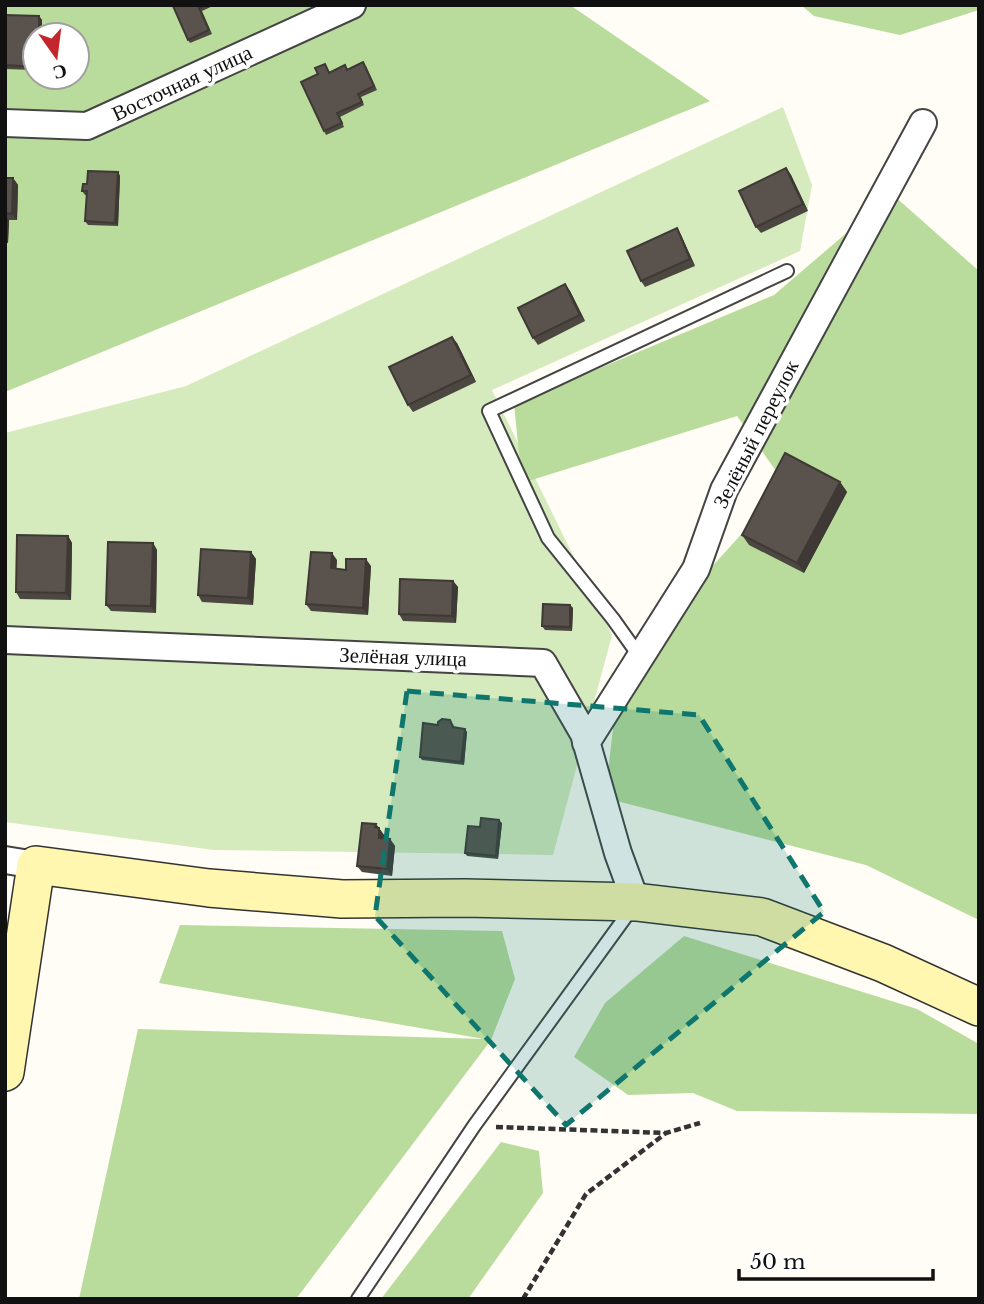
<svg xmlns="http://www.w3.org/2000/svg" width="984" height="1304" font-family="'Libre Baskerville',serif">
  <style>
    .green { fill: #d5ebbd }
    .forest { fill: #b9dc9c; fill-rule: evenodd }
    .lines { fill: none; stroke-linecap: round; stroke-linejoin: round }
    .service-casing { stroke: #444; stroke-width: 16 }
    .minor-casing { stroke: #444; stroke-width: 30 }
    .secondary-casing { stroke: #333; stroke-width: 40 }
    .path { stroke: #333; stroke-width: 4.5; stroke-dasharray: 7 3.5; stroke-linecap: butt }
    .service { stroke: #fff; stroke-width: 12 }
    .minor { stroke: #fff; stroke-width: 26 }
    .secondary { stroke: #fff6b0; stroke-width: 37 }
    .wall { fill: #4d4742 }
    .shaded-wall { fill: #3f3936 }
    .building { fill: #5a524d; stroke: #3f3936; stroke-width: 2 }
    .marked { fill: #0f766e; fill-opacity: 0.2; stroke: #0f766e; stroke-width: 5; stroke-dasharray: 14 9; stroke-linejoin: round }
    .labels { text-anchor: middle; stroke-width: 7; stroke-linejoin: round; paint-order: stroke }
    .street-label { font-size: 21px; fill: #111; stroke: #fff }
  </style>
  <rect width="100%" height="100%" fill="#fffdf5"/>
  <!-- green -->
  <path class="green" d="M783,107L812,185L800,251L492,390L612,635L553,855L214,850L5,822V433L186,386Z"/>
  <!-- forest -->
  <path class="forest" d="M5,5H570L710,101L5,392ZM35,35H77V77H35Z
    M801,5H979V10L900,35L814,16Z
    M892,194L979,271V920L866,865L605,798L620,668L786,485L737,416L522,483L514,404L774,295Z
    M180,925L502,931L515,979L491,1040L296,1299H79L138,1029L484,1039L159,983Z
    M684,936L917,1009L979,1044V1114L737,1111L693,1093L628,1095L574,1057L605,1003Z
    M501,1142L539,1151L543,1193L468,1299H381Z"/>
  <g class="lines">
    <defs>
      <path id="service" d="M640,657L613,619L548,538L489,411L787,271
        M358,1299L474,1126L632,908"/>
      <path id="minor" d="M5,123L87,126L352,5
        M5,640L543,663L584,734L618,853L636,902
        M586,743L696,569L724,490L923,123
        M5,860L36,865"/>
      <path id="secondary" d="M5,1072L36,865L209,888L342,899L465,898L636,902L762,917L883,963L979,1007"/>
    </defs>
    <!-- service casing -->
    <use href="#service" class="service-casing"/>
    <!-- minor casing -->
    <use href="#minor" class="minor-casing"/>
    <!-- secondary casing -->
    <use href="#secondary" class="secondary-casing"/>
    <!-- path -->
    <path class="path" d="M496,1127L666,1133L700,1123
      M523,1299L586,1194L666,1133"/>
    <!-- service -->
    <use href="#service" class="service"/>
    <!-- minor -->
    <use href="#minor" class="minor"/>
    <!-- secondary -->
    <use href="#secondary" class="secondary"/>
  </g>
  <!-- wall -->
  <path class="wall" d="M175,5H215L202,11L212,34L190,43L188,40Z
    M5,15L39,16L42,20L35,35V70L5,69Z
    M366,66L377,90L361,97L364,105L340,117L344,127L326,135L324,131L318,74L327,67L330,73Z
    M786,168L791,175L808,211L761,233L756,227Z
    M118,172L120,176L118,226L88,225L85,221L87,195H85L82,191L87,184Z
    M5,178H13L18,185L17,220H9L8,243H5Z
    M677,228L681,235L695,266L645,287L641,281Z
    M565,284L570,291L585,321L538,345L533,338Z
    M457,343L476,382L413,412L408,405Z
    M840,482L847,492L804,573L749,545L742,535Z
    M68,536L72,543L71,600L20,599L16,592Z
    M153,543L157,550L156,613L111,611L106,605Z
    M251,552L256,559L253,605L202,602L198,595Z
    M337,560L336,569L346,570L371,566L368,615L311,611L306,604Z
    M453,581L458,587L456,623L403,621L399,614Z
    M570,605L573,608L572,631L545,630L542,626Z
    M453,724L454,727L465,729L467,732L464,765L422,760L420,757L438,725Z
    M502,823L498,859L467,856L465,853L480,827Z
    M376,824L384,835V838L390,839L395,846L392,876L362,872L357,866Z"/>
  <!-- shaded-wall -->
  <path class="shaded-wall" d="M39,16L42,20V35H39Z
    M786,168L791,175L808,211L803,204Z
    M118,172L120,176L118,226L115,223Z
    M13,178L18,185L17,220L12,214Z
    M5,214L9,220L8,243L5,239Z
    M677,228L681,235L695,266L690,259Z
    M565,284L570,291L585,321L580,315Z
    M452,337L457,343L476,382L471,375Z
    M840,482L847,492L804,573L797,563Z
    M68,536L72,543L71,600L66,593Z
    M153,543L157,550L156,613L151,606Z
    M251,552L256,559L253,605L248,598Z
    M332,553L337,560L336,575L331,568Z
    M366,559L371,566L368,615L363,608Z
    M453,581L458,587L456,623L452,616Z
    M570,605L573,608L572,631L570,627Z
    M465,729L467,732L464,765L461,762Z
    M499,820L502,823L498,859L496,856Z
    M376,824L384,835L383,844L379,838Z
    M390,839L395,846L392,876L387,869Z"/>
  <!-- building -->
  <path class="building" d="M175,5H205L199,8L209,30L188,40L173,6Z
    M5,15L39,16V35H35V67L5,65Z
    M363,62L374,86L358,94L362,102L337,113L342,123L324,131L301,82L318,74L315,68L325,64L329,73L345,65L347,70Z
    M786,168L803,204L756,227L739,191Z
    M88,171L118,172L115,223L85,221L87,191H82L83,184H87Z
    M5,178H13L12,214L5,213Z
    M677,228L690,259L641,281L627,251Z
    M565,284L580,315L533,338L518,308Z
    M452,337L471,375L408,405L389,367Z
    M785,453L840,482L797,563L742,535Z
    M17,535L68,536L66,593L16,592Z
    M108,542L153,543L151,606L106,605Z
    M201,549L251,552L248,598L198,595Z
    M311,552L332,553L331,568L346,570V559H366L363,608L306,604Z
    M400,579L453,581L452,616L399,614Z
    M543,604L570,605V627L542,626Z
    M442,719L450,720L453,727L465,729L461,762L420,757L423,723L438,725V722Z
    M481,818L499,820L496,856L465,853L468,826L480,827Z
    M362,823L376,824L375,827L379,828V838L390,839L387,869L357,866Z"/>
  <!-- marked area -->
  <path class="marked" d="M407,691L699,715L824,912L566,1125L375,916Z"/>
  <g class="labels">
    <!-- street labels -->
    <g class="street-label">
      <text transform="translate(182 83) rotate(-25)" y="7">Восточная улица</text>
      <text transform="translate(756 434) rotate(-63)" y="7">Зелёный переулок</text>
      <text transform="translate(403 657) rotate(2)" y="7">Зелёная улица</text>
    </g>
  </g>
  <!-- border -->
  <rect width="984" height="1304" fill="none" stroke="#111111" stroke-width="14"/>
  <!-- north arrow -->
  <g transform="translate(56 56) rotate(166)"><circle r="33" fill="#ffffff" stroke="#a0a0a0" stroke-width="2"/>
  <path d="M0-5L12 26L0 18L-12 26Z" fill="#c4262e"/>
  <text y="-10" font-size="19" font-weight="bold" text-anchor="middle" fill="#111111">С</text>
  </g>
  <!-- scale -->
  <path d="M739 1269v10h194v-10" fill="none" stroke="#111111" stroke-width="3.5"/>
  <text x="750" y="1269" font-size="21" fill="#111111" stroke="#ffffff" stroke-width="5" paint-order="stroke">50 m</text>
</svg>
